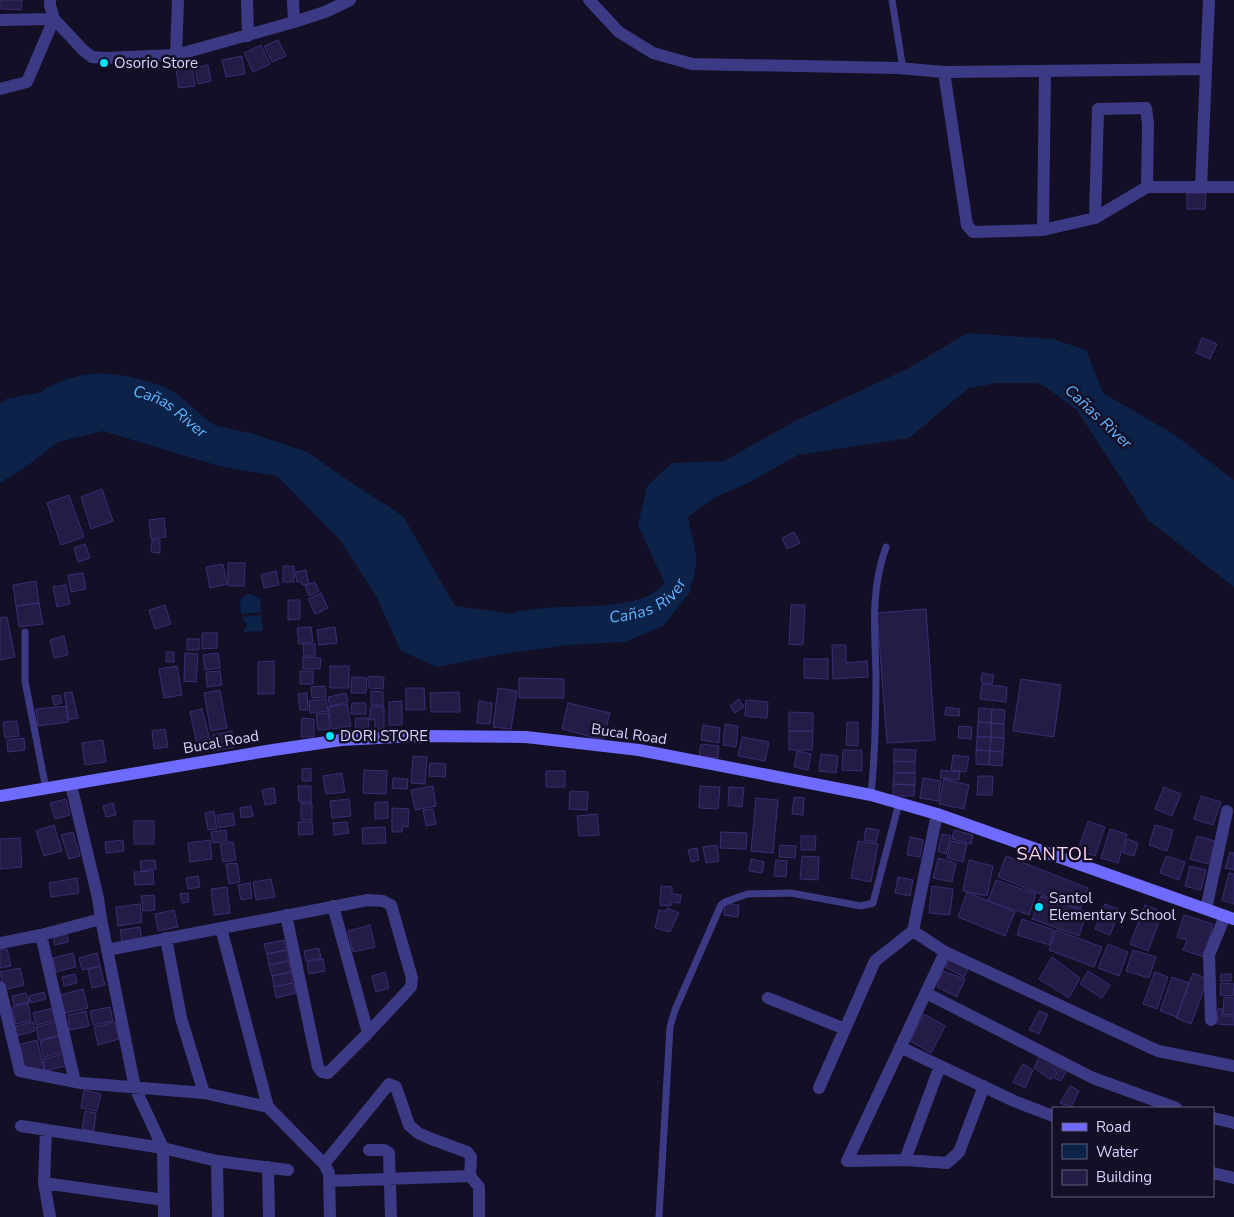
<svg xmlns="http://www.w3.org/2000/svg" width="1234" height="1217" font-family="'Nunito Sans',sans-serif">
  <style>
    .water { fill: #0c2248 }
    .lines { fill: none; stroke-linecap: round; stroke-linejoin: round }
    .river { stroke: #0c2248; stroke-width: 24 }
    .building { fill: #241b47; stroke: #3b2d73 }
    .lane { stroke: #3d3a85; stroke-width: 7 }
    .street { stroke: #3d3a85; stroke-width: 12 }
    .secondary { stroke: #6f6bff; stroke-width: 12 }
    .poi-dot { fill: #00e5ff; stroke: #130f26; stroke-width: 2 }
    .labels { text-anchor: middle; stroke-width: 5; stroke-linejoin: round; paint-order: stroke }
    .poi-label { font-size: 15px; fill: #d9d4ff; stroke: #130f26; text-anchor: start }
    .street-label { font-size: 15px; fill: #d9d4ff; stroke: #130f26 }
    .water-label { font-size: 16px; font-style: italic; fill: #62b6ff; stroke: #130f26 }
    .quarter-label { font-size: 18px; letter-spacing: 1px; fill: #ffd6f0; stroke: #130f26 }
  </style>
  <rect width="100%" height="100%" fill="#130f26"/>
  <!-- water -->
  <path class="water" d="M967,333L1053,339L1086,350L1103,393L1175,435L1234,480V587L1148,520L1077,410L1044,386L994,367L909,438L798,455L748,483L716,497L682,521L677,553L691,591L663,626L625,642L569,645L502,654L437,667L401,651L376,596L340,540L277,476L219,466L103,431L58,442L27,466L0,483V404L6,399L68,387L109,389L150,397L186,419L254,434L307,452L349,481L403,516L455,606L600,626L650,600L665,584L638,525L647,486L672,463L724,461L797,420L907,369Z
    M247,594H251L260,598L261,612L241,614L240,600Z
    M261,615L263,631L243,632L247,625L242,617Z"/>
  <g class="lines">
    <!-- river -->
    <g class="river">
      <path d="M958,378L996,371H1034"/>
      <path id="s1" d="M51,399C61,394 73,389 84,387C105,382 148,391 167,402C183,413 195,428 213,438"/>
      <path id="s2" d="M522,623C536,621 550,619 564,619C605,617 678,621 684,565C686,543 672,528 678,505"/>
    </g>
  </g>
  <!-- building -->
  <path class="building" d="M1,0H22L21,10L1,9Z
    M278,40L286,56L272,62L264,46Z
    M261,45L270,64L253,72L244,53Z
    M242,56L245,74L226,77L222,60Z
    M208,65L211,81L198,84L195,68Z
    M192,67L195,86L179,88L176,69Z
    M1187,193H1206L1205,209H1187Z
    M1202,338L1217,344L1210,359L1196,353Z
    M102,489L113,521L91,529L81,497Z
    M69,495L84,537L61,545L47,503Z
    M164,518L166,537L151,539L149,520Z
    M794,532L800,543L787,549L782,538Z
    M152,540H160V553L151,552Z
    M85,544L90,558L78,562L74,548Z
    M228,563H245L244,586H228Z
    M223,564L227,584L210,588L206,567Z
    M283,566H294V582H283Z
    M306,570L309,584L302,585L301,582H297L295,572Z
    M276,571L279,585L264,588L261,575Z
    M83,573L86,589L71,592L68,575Z
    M36,581L39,603L16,606L13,585Z
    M315,582L319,591L309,596L305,586Z
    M66,585L70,604L57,607L53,587Z
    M321,593L328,608L315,614L308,599Z
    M288,600H300V619L288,620Z
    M39,603L43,624L19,627L16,606Z
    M165,605L171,624L155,629L149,610Z
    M791,605H805L803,645L789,644Z
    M926,609L935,740L887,743L877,613Z
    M7,617L15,657L0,660V618Z
    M311,627L313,642L299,644L297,628Z
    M335,627L337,643L319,645L317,630Z
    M202,633H217V648L202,649Z
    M64,636L68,655L54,658L50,640Z
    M187,639H199V650H187Z
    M303,644H315V656H304Z
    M832,645H846V663L867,661L868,677L833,679Z
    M166,652H174V662H166Z
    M185,653L198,654L196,682L184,681Z
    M218,653L220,668L205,670L203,655Z
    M303,657L321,658L320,669H303Z
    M804,659H828V679L804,678Z
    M274,661V694H258V662Z
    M177,666L182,695L164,698L159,669Z
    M330,666H349V688H330Z
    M220,671L222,685L207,687L206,672Z
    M300,671H313V684H300Z
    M982,673L994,675L992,684L981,682Z
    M369,676L384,677L383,689L369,688Z
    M352,677L367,678L366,693H351Z
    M519,678L564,679V698H519Z
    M1021,679L1061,685L1054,737L1013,731Z
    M982,684L1007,687L1006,702L980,699Z
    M325,686L326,697L312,698L311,687Z
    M406,688H424L425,710H406Z
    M498,688L517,691L511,729L493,727Z
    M220,690L227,728L211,731L204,693Z
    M371,691L383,692V706L371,705Z
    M72,692L78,718L69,720L64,693Z
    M459,692L460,712H431L430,693Z
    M307,693L308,710H300L298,694Z
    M346,693L348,702L330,706L328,697Z
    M60,695L62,703L54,705L52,696Z
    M326,699L328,711L310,713L309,701Z
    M739,699L744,707L735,713L730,706Z
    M746,700L768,702L767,718L745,716Z
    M402,701V725H389V702Z
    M479,701L492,703L490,724L477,723Z
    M352,703H366V714H351Z
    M568,703L610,713L603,740L562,729Z
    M347,704L351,726L332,729L328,707Z
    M66,706L68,722L38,726L36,709Z
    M370,707H384V733H375V719L370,720Z
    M946,707L960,709L959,716L945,715Z
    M979,708L992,709L991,723L978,722Z
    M202,709L210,740L197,744L190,712Z
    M992,709L1005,710L1004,724L991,723Z
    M789,712L813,713V731H789Z
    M328,713L330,729L318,730L316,714Z
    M302,718L314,719V737H301Z
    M356,718H369L368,729H355Z
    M17,721L19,736L5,738L3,722Z
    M847,722H858V746L846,745Z
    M978,722L991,723V737H977Z
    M991,723L1004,724V738L991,737Z
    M725,724L738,726L736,747L723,745Z
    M703,725L720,728L719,743L701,740Z
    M959,726L972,727L971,739L958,738Z
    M165,729L168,747L154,749L152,731Z
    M232,731L235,747L215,751L213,735Z
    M789,731H813L812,750H789Z
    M742,737L769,742L765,761L738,756Z
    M977,737H991L990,751L976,750Z
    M991,737L1004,738L1003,752L990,751Z
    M24,738L25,750L8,752L7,740Z
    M103,740L106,762L85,765L82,743Z
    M701,744L719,746L718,758L699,756Z
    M894,749L916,750L915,762L894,761Z
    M843,750H862V771L842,770Z
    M976,750L990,751L989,765L976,764Z
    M797,751L811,754L808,770L794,767Z
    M990,751L1003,752L1002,766L989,765Z
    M821,754L838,756L836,773L819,771Z
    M953,755L969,757L966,772L951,770Z
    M413,756L427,757L425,784L411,783Z
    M894,761L915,762V773H894Z
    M430,763L446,764L445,777L429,776Z
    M311,768V781H302V769Z
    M364,770L387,771L386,794L363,793Z
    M941,770L960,772L959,780L940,778Z
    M546,771H565V787H546Z
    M342,773L345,792L326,794L323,776Z
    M894,773H915V785L893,784Z
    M978,776H993L992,795H977Z
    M393,778L408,779L407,789L392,788Z
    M923,778L941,781L938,801L920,798Z
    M944,779L969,785L964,809L939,804Z
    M893,784L915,785L914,796H893Z
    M298,786H311V802H299Z
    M433,786L436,806L415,810L411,790Z
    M700,786L720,787L718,809L699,808Z
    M729,787L744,788L742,807L728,805Z
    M1164,787L1181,794L1172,816L1155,809Z
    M274,788L276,803L265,805L262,790Z
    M570,791L588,792L587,810L569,809Z
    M1201,796L1221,802L1213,825L1194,819Z
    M794,797L804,798L803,815L792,814Z
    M756,798L778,800L773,853L751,851Z
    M66,799L70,815L55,819L50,803Z
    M349,799L351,816L332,818L330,801Z
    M375,802H388V818L375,819Z
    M113,803L116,815L106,817L103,806Z
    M301,803H312V820H301Z
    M251,806L253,816L241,818L240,808Z
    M392,808L409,809L408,827L403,826L402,832H392Z
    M433,809L436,824L426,826L423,810Z
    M214,811L217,829L208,830L205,813Z
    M233,813L235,825L219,828L217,815Z
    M597,814L599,835L579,836L577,816Z
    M134,821H154V844H134Z
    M1088,821L1105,827L1095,856L1078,850Z
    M298,822H312L313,834L299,835Z
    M347,822L349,833L334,835L333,823Z
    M54,825L62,851L44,856L36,831Z
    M1155,825L1173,830L1167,851L1149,845Z
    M385,827L386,843L363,844L362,828Z
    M866,828L879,830L876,842L864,840Z
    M1110,829L1127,834L1118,863L1101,858Z
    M226,830L227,841L213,843L211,832Z
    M954,830L973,835L971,844L952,839Z
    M73,832L80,856L69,859L61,835Z
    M721,832L747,833L746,849L720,848Z
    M942,834L951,836L946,854L938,851Z
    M801,836H816L815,850H801Z
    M1197,836L1219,842L1212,865L1190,859Z
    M910,837L923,840L920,857L907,855Z
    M20,838L22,867L0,869V839Z
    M1127,839L1138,843L1134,856L1123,853Z
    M123,840L124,851L106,853L105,842Z
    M210,840L212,859L190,862L188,843Z
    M858,841L878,844L871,882L851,878Z
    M951,841L967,844L963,862L947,858Z
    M233,842L236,860L223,862L220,844Z
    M717,845L719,861L706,863L703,847Z
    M780,845L796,846L795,858L779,857Z
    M697,848L699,860L691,862L688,850Z
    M1230,852L1234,853V870L1225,868Z
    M802,856L819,857L818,880L800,879Z
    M1006,856L1088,888L1080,910L998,877Z
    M1166,856L1185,862L1179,880L1160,873Z
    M938,858L956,863L952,882L933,878Z
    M751,859L764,862L762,873L749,871Z
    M155,860L156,869L141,871L140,861Z
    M776,860L787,861L786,877L774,876Z
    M969,860L993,866L987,896L963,891Z
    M237,863L240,882L229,884L226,864Z
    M1190,866L1206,870L1201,890L1185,886Z
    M153,871L154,884L135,885L134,872Z
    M1229,873L1234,874V904L1222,900Z
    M198,876L200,887L188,889L186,878Z
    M898,877L913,880L910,896L895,893Z
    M77,878L79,893L51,897L49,883Z
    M271,879L275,897L256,900L253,882Z
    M996,880L1036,894L1029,915L988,901Z
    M250,883L252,898L241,900L238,885Z
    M661,886L672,887V894L681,895L680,903L671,902V906L660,905Z
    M932,886L953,889L950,915L929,913Z
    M227,887L230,913L214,915L211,889Z
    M967,892L1015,912L1005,936L958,917Z
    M188,893L189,902L182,903L180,894Z
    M154,895L155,910L143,911L141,896Z
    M1041,896L1087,912L1079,936L1032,919Z
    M725,903L739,905L738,917L724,915Z
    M140,904L142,922L118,926L116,907Z
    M1105,904L1120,910L1110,935L1095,929Z
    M1145,905L1163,912L1148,951L1130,944Z
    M667,908L679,913L670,932L655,928L659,910L666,911Z
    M174,910L178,927L158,931L155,914Z
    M1184,915L1213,924L1204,957L1183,950L1187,940L1177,937Z
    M1022,919L1054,930L1050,945L1017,935Z
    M370,925L375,947L353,952L348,931Z
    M140,927L142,941L122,943L120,930Z
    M1056,930L1102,947L1094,967L1049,950Z
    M67,934L68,942L55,945L53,937Z
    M284,940L286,950L267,954L264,944Z
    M1108,944L1128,952L1119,976L1098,968Z
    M319,948L321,958L306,961L304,951Z
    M7,949L11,966L0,968V950Z
    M286,950L289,961L269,965L267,954Z
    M1133,950L1156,957L1149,978L1126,971Z
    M73,953L76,967L56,972L53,958Z
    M97,953L100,966L82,970L79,958Z
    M1052,957L1080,978L1069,998L1039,979Z
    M323,959L325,971L309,974L307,962Z
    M949,960L968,969L964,977L945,967Z
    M289,961L291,972L272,976L269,965Z
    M100,966L105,985L92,988L88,969Z
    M20,968L24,985L4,990L0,972Z
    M943,971L965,979L957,997L937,987Z
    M1088,971L1110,985L1102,998L1080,984Z
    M291,972L293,983L274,987L272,976Z
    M385,972L389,988L376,992L372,976Z
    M1155,972L1168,977L1157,1009L1143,1004Z
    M1193,973L1208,979L1191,1024L1176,1018Z
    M75,974L77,983L64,986L62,977Z
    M1221,974H1231V981H1220Z
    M1172,977L1189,983L1177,1017L1160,1011Z
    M293,983L296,993L276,998L274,987Z
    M1221,983L1234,984L1233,996L1220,995Z
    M83,989L88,1008L65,1013L60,995Z
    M44,992L46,999L30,1003L29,996Z
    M26,993L29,1002L14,1005L12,996Z
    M1224,997L1234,998V1015L1223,1014Z
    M28,1003L31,1021L16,1024L12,1007Z
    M110,1007L113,1021L93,1025L90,1011Z
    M53,1008L56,1020L36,1025L33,1013Z
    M1218,1009H1223L1222,1016H1234V1025L1217,1024Z
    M86,1011L89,1026L70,1030L68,1015Z
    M1039,1011L1048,1014L1039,1034L1029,1030Z
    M924,1014L945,1026L931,1053L910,1041Z
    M33,1022L35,1031L15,1036L13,1027Z
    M56,1022L60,1035L39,1040L36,1027Z
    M115,1022L119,1039L98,1045L94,1027Z
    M60,1036L63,1052L43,1057L40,1041Z
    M37,1040L44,1070L23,1068L18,1045Z
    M63,1054L66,1066L45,1071L43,1059Z
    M1040,1055L1059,1063L1051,1080L1034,1068Z
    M1023,1064L1033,1070L1025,1088L1013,1082Z
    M1061,1064L1068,1068L1061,1081L1054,1078Z
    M1070,1086L1079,1091L1071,1107L1060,1103Z
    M84,1090L101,1094L97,1111L81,1108Z
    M85,1111L96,1113L94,1131L82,1129Z"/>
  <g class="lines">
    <!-- lane -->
    <path class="lane" d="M892,0L903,69
      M25,632V681L46,789
      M871,795C875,755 876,716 876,676C875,630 870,592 886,547
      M659,1217L670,1027L675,1010L721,905L725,902L747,894L791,893L861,906L873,903L899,803"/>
    <!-- street -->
    <path class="street" d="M50,0V5L54,19L83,50L92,57L105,58L176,55L294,22L325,12L350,0
      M247,0L248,36
      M293,0L294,22
      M589,0L619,32L653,53L692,64L898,68L944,72L1206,69
      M0,20L54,19
      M176,55L178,0
      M944,72L967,225L973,232L1043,230L1095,218L1147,187H1234
      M0,89L27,82L54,19
      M1201,187L1209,0
      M1095,218L1098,109L1146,108L1148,124L1147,187
      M1043,230L1045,71
      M71,785L98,898L101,919L135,1088L163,1148L164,1217
      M333,906L368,1033
      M1206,909L1227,811
      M221,928L268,1107
      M41,935L75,1082
      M166,938L181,1018L204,1093
      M0,943L41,935L101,919
      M107,950L368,900L383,901L391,905L412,978L411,987L368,1033L328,1073L322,1072L318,1067L286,915
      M945,952L1158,1051L1234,1066
      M0,987L20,1071L81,1083L204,1093L268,1107L324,1164L329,1173L330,1217
      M926,993L1093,1078L1176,1108
      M768,998L845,1029
      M1211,1020L1209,955L1225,916
      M900,1047L1014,1101L1053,1116
      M940,1066L905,1160L947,1163L959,1152L984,1086
      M819,1088L875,961L913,931L937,814
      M1213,1118L1234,1123
      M21,1126L163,1148L217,1161L288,1170
      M46,1130L44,1183L50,1217
      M369,1150H384L389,1153L391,1217
      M905,1160L847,1161L945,952L913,931
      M217,1161L218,1217
      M324,1164L389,1084L396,1087L409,1125L418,1133L429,1138L467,1152L471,1157L470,1176
      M268,1167L269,1217
      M1213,1173L1234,1178
      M329,1181L470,1176L479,1187V1217
      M44,1183L164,1200"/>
    <!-- secondary -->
    <path class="secondary" d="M0,796L273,750L341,740L416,736L526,737L639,750L871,795L937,814L1234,919"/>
  </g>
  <!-- markers -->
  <g class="poi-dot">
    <circle cx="104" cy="63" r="5"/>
    <circle cx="330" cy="736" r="5"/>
    <circle cx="1039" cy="907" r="5"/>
  </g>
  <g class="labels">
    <!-- poi labels -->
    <g class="poi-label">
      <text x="114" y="68">Osorio Store</text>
      <text x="340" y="741">DORI STORE</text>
      <text x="1049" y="903">Santol<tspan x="1049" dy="17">Elementary School</tspan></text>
    </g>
    <!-- street labels -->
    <g class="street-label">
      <text transform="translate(629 734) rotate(8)" y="5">Bucal Road</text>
      <text transform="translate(221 742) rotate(-10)" y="5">Bucal Road</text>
    </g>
    <!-- water labels -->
    <g class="water-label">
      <text dy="6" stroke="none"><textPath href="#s1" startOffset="128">Cañas River</textPath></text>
      <text transform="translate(1099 416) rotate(43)" y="6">Cañas River</text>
      <text dy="6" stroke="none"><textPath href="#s2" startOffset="130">Cañas River</textPath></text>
    </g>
    <!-- quarter labels -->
    <g class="quarter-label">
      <text x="1055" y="860">SANTOL</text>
    </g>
  </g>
  <!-- legend -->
  <rect x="1052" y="1107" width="162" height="90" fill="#130f26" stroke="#625e7d"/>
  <rect x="1062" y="1123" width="25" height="8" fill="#6f6bff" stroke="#625e7d"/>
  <text x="1096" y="1132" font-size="15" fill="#d9d4ff">Road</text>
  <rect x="1062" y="1144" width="25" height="15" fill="#0c2248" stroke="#625e7d"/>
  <text x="1096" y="1157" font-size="15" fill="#d9d4ff">Water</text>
  <rect x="1062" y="1170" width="25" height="15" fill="#241b47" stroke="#625e7d"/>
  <text x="1096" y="1182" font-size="15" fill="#d9d4ff">Building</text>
</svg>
